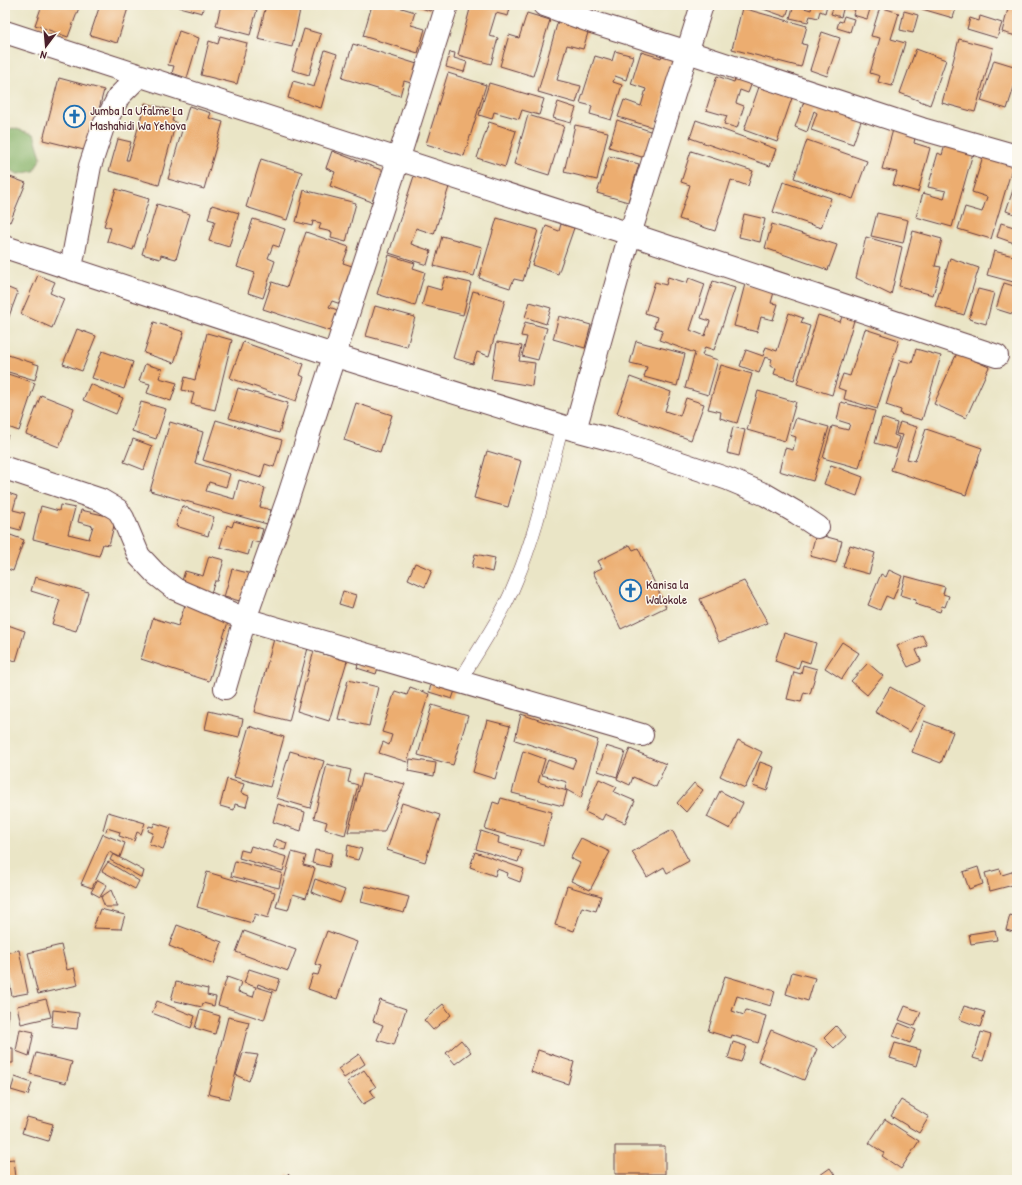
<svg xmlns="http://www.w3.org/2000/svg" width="1022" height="1185" font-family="'Patrick Hand',sans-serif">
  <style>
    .forest { fill: #8bb66e; stroke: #6a6a4c }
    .building { fill: #ecad6f }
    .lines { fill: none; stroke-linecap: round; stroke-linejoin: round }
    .lane-casing { stroke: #623d42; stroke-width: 14 }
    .street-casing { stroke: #623d42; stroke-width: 24 }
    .lane { stroke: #fff; stroke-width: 13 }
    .street { stroke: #fff; stroke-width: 22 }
    .labels { text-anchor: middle; stroke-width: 3; stroke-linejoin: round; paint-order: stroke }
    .poi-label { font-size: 13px; fill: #4a1f2b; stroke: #fbf7ec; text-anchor: start }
  </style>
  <rect width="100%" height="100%" fill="#fbf7ec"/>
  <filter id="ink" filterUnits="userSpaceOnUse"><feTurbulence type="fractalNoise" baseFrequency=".025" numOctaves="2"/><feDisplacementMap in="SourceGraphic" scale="8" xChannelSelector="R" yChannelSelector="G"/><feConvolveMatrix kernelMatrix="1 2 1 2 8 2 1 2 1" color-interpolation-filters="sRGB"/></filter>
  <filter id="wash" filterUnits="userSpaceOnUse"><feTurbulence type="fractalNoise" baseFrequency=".012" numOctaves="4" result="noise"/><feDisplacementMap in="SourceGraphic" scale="16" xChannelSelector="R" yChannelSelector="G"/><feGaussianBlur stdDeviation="0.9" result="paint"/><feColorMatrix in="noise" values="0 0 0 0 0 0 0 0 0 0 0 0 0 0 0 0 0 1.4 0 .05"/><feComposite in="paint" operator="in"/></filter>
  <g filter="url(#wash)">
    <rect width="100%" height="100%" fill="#eae5c6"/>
    <!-- forest -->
    <path class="forest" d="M13,128L34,134L41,157L34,171L18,174L5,167V131Z"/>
    <g id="blocks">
      <!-- building -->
      <path class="building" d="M42,5H80L68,37L35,25Z
        M100,5H129L117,43L90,35Z
        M179,5H204L202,13L179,7Z
        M221,5H239L257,10L250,35L216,26Z
        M266,5H280L300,10L292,47L258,39Z
        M290,5H304L303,9Z
        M372,5H392L415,12L411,25L425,29L418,53L363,36Z
        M413,5H432L430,11Z
        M471,5H511L508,16L496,13L489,36L498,38L491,64L458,55Z
        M752,5H790L786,17Z
        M794,5L811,10L812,5H827L825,13L820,11L818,18L810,16L808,22L790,18Z
        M834,5H869L871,6L867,19L853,15L855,10L844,6L841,17L831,14Z
        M923,5H957L953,18L922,9Z
        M1009,5H1017L1016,36L1002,32Z
        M880,7L899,13L891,39L905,43L892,86L878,82L880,76L870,73L880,38L871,36Z
        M742,8L807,26L802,44L807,45L801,67L732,49Z
        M904,11L918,15L913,33L900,30Z
        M527,13L550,20L533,76L500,66L509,35L519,38Z
        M844,16L854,19L850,32L837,28L839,21L842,22Z
        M980,16L1002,23L997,38L967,29L970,18L979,21Z
        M559,17L590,26L583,49L567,45L557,80L581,86L576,103L538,92Z
        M304,29L321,34L309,75L292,70Z
        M179,31L199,38L187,78L172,73L174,66L168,65Z
        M822,32L840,38L827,76L810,70Z
        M220,36L247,43L237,84L201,75L209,41L218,44Z
        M959,39L993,48L975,112L942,103Z
        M353,44L417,64L411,83L404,81L400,96L342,78Z
        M916,49L946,60L930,105L900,93Z
        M325,50L337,54L321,108L288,98L293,81L314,87Z
        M615,51L633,56L626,80L615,76L613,82L622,85L611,120L590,114L592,106L580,103L595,56L612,61Z
        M450,52L455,53L454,58L467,62L464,72L446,67Z
        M641,52L661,58L663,53L677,57L655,128L618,117L624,100L641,106L646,89L631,84Z
        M994,60L1017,67V78L1007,109L981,101Z
        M448,73L486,85L464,156L426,144Z
        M737,74L753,80L748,93L740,90L736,103L744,106L737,128L724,124L727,116L706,110L717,76L734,82Z
        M59,78L104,90L88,151L43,140Z
        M489,83L544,99L539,115L522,110L519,119L494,112L492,119L479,115Z
        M759,87L792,98L777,142L744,130Z
        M806,96L863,115L853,144L811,130L817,113L814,111L807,132L795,127Z
        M558,102L576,108L571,123L553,118Z
        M145,103L175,111L172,121L176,122L159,185L109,171L118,139L131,142L126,160H129Z
        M189,106L211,113L209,118L223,122L204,189L168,179Z
        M528,115L564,126L549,175L514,164Z
        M617,120L653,132L645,158L609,147Z
        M696,120L776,149L770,166L690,138Z
        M489,122L516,131L505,167L477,158Z
        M575,125L608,132L597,180L564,172Z
        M894,126L916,132L914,143L930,148L918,192L893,185L897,172L882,169Z
        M807,140L867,161L853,199L794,178Z
        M945,145L973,153L952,227L916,217L923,193L944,199L946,191L928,187L938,153L942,155Z
        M332,151L384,171L372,202L330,186L335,172L326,168Z
        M691,151L753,171L748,186L731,180L715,231L679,219L690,185L681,182Z
        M609,156L639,164L628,202L597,193Z
        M983,156L1013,165L991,239L958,229L965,207L982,212L987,197L972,192Z
        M261,159L302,172L287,220L246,207Z
        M5,175L26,183L10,222L5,220Z
        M414,176L449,187L434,234L416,228L411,244L431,251L427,265L389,253Z
        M1017,178V215L1006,211Z
        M783,182L831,198L821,228L773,212Z
        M116,189L149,199L133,250L107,241L111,228L104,226Z
        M304,190L356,203L346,242L331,238L332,232L319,229L321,223L313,221L312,226L296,222Z
        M157,204L190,214L176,259L161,255L160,259L142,254Z
        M212,205L239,213L229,247L209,241L215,221L208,219Z
        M877,213L908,220L903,243L871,236Z
        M744,214L765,219L760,242L739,237Z
        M497,218L538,230L523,281L514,279L510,288L479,278Z
        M253,219L285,229L279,247L273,245L268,258L275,261L263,298L248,293L255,273L237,267Z
        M1001,223L1017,228V244L997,237Z
        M561,224L574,228L558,274L532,265L546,226L559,231Z
        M772,224L837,245L828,270L765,248Z
        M913,231L942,239L935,266L941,267L933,295L899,286Z
        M306,232L349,247L343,263L352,266L346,282L357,286L349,307L332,301L329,307L346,313L339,334L263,309L272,282L287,287Z
        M442,236L482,247L474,276L434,266Z
        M866,237L902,247L891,295L856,278Z
        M994,251L1017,257V283L987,275Z
        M389,255L415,263L413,268L425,272L415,306L377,294Z
        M950,258L979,268L964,315L935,306Z
        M38,275L55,282L50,293L64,299L52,328L21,314Z
        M445,277L471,283L463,315L422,305L427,286L441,290Z
        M668,277L687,283L689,278L705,284L690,330L705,336L710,321L701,318L713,281L735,288L714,350L705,347L702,355L718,360L708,395L685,388L695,353L659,340L663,330L654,327L657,317L645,313L655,282L666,285Z
        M1004,283L1017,287V307L1015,315L996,309Z
        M745,284L774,292L771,303L778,304L773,320L761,317L757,332L734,326Z
        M6,287L18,292L5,327V291Z
        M978,289L994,293L986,324L969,319Z
        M473,291L505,300L489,356L477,352L473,364L453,358Z
        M530,302L551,308L546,324L525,317Z
        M375,306L415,317L407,347L366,336Z
        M789,313L803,318L801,323L810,326L794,380L774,374L776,368L770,366L772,359L765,357L759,373L740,366L746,350L763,356L766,347L777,351Z
        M843,314L855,317L832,395L797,384L818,315L840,322Z
        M559,316L591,325L585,348L553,339Z
        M154,322L184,332L174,363L144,353Z
        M525,322L547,328L538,360L522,356L527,337L521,336Z
        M77,329L96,336L82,371L63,364Z
        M865,329L899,340L877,409L844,399L846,391L838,388L843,374L850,376Z
        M207,333L232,340L215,410L191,404L194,393L182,390L185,377L195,380Z
        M636,341L685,354L677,386L644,377L647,367L630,363Z
        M243,342L304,364L300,375L304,377L296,401L230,378Z
        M497,342L522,346L519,361L535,363L532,386L491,379Z
        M916,349L941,356L922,420L900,414L901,410L886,405L900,360L912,363Z
        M102,351L133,362L124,389L92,378Z
        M957,353L989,367L966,418L934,404Z
        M5,354L39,365L35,380L5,371Z
        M145,364L162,369L159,378L177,383L171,401L147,393L150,384L139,381Z
        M721,365L752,374L737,423L720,418L721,412L708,409Z
        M5,373L35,383L19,431L5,426Z
        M630,377L671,392L665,411L680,416L686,398L704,404L691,440L617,413Z
        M90,384L123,398L116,414L83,400Z
        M238,388L288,403L279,433L229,418Z
        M758,391L796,402L785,441L747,430Z
        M41,395L74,408L59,447L26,434Z
        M141,402L166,409L156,439L132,431Z
        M841,402L875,411L859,468L823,458L832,426L848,430L850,424L837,420Z
        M356,403L392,415L380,452L344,440Z
        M796,418L829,427L813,481L779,471L785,448L793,450L796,437L790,435Z
        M882,418L897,423L894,435L899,437L896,449L875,443Z
        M216,420L282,440L274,467L265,464L261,478L203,460Z
        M170,422L203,432L195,463L230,474L226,487L209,482L206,491L234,499L239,480L265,488L260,507L271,510L267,524L150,491Z
        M900,422L917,427L907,459L915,461L926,429L982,448L966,495L891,470L903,435L896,434Z
        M733,427L745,430L739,456L727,453Z
        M5,434L8,435L5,444Z
        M133,439L152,446L144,470L124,462Z
        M487,451L521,461L508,507L474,498Z
        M831,465L863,477L857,496L824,484Z
        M5,492L17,496L13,510L25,513L20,530L5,526Z
        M60,505L75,508L68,534L89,539L93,526L78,522L81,510L116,518L109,545L103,544L99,556L33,539L41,506L59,511Z
        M182,506L214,517L208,536L176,526Z
        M234,521L263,529L259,543L252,541L248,555L220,547L227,525L232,527Z
        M5,533L24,540L13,571L5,568Z
        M816,534L842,541L836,563L810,556Z
        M630,545L633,550L638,548L666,607L621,629L593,572L602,568L598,561Z
        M850,545L875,553L869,574L843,567Z
        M475,554L495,558L492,572L472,567Z
        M209,556L224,560L218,581H215L211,593L181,584L185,571L203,576Z
        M415,563L432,570L425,587L408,579Z
        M232,569L252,574L244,602L224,597Z
        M889,570L902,576L893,599L886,596L880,610L868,605L881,574L886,577Z
        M905,576L945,587L943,594L949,596L945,607L942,606L940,612L915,604L916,600L900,595Z
        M35,577L88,592L76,631L52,624L60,600L31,591Z
        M744,581L768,623L719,642L700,599Z
        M343,591L356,595L352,608L339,604Z
        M185,605L229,619L209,681L141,659L153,618L178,626Z
        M5,624L25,631L16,661L5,658Z
        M784,633L816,643L810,663L801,660L798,669L775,661Z
        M922,635L927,645L916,650L921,661L908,667L897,646Z
        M274,639L308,648L289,721L254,712Z
        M842,642L859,653L842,679L825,668Z
        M314,651L347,661L329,721L297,711Z
        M360,656L380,662L376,674L357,668Z
        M868,663L883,676L867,695L851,681Z
        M803,665L817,669L810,694L804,692L801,702L787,699L794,672L801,674Z
        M433,678L457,685L452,699L429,692Z
        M348,680L378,687L369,726L338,719Z
        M410,687L429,694L407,762L379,753L383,742L389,745L392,735L382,732L395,691L407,695Z
        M890,687L925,706L910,732L875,712Z
        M432,705L468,716L453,765L418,755Z
        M209,711L243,719L239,737L205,729Z
        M521,714L598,740L581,798L565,789L567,782L542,775L548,760L572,769L576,759L515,740Z
        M487,720L510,726L495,779L473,772Z
        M924,721L953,732L941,763L912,752Z
        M249,726L284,737L270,787L234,777Z
        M738,740L762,752L745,788L720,776Z
        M606,746L625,752L617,777L598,771Z
        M630,749L666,764L656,787L633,777L630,785L617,779Z
        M290,751L324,761L310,808L276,798Z
        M523,751L545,759L538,782L567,791L563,806L512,793Z
        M410,759L436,763L434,776L408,771Z
        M760,762L774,767L767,791L753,786Z
        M327,764L351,770L348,782L358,785L345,835L325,829L327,822L314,818Z
        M363,774L405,784L384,832H348Z
        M227,779L244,784L241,793L249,796L246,807L235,804L234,810L220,806Z
        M599,779L617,787L614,792L635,801L625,823L605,814L602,820L585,812Z
        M694,783L703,790L686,812L677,803Z
        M720,791L743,803L730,829L707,817Z
        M501,798L552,812L543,845L485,829L493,802L499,804Z
        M402,803L440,815L425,862L387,850Z
        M278,804L305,812L301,831L273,822Z
        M108,812L145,823L141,834L137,832L134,841L119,836L120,832L107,828L106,831L103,830Z
        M155,823L171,828L163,849L149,844L153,833L148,831L149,826L153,827Z
        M672,830L689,861L667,873L664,867L647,877L632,852Z
        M481,831L499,837L498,843L522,850L518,862L476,849Z
        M103,834L125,843L120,857L109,852L92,888L81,884Z
        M581,838L610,852L590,890L571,881L580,863L570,858Z
        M276,839L287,843L285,850L273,847Z
        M348,845L362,849L358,860L346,857Z
        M251,846L287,857L283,871L239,858L241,850L249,852Z
        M315,850L332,853L329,867L312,863Z
        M292,852L306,856L303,865L315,868L306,898L293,894L288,910L276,907Z
        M475,852L524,869L520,882L507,877L508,873L497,869L495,876L470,867Z
        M113,854L144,871L142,878L110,860Z
        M235,861L282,873L279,888L231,876Z
        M108,862L139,881L135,889L102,871Z
        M5,866L8,867L6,879H5Z
        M978,867L983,884L969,889L963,872Z
        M1000,869L1002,875L1015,871L1017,884L990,891L985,873Z
        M207,872L275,892L268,918L255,914L252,923L197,907Z
        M315,879L345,890L340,903L311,892Z
        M98,880L107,885L100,897L91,892Z
        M365,886L409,897L404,913L361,902Z
        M567,886L601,896L596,911L582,907L574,931L555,925Z
        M111,890L118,907H105L101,897Z
        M100,909L125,915L121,929L93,928Z
        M1010,915L1017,917V933L1006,930Z
        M177,925L222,942L214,964L169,946Z
        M995,930L997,940L971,944L969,934Z
        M244,931L296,950L288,971L236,952Z
        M327,931L357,942L337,999L308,989L313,974L318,975L321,966L315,964Z
        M61,945L67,970L74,968L78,985L38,994L28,953Z
        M19,950L28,993L12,996L5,960V953Z
        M249,969L280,979L276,991L258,984L257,987L273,992L264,1020L218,1005L227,977L241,982L238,992L253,997L256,987L244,983Z
        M792,972L815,978L808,1001L786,994Z
        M725,976L775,991L771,1006L737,996L732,1011L744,1015L746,1010L766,1016L758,1043L732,1035L731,1038L708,1031Z
        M176,982L208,989L207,995L216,997L214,1006L203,1003L202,1007L171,1000Z
        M46,999L51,1017L21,1024L17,1006Z
        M380,1000L406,1009L394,1045L377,1040L383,1025L373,1021Z
        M157,1001L195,1016L191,1028L152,1013Z
        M443,1004L451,1015L433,1030L424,1020Z
        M905,1006L921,1012L915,1026L899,1020Z
        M964,1006L985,1012L980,1027L959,1019Z
        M5,1010H8L7,1048H13V1063H5Z
        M53,1010L79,1013L77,1029L52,1026Z
        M200,1010L220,1016L215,1034L195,1028Z
        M228,1017L249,1022L229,1099L208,1094Z
        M899,1023L916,1030L910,1043L893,1036Z
        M836,1026L846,1037L834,1048L824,1038Z
        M20,1029L34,1032L29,1056L16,1051Z
        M771,1030L817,1049L804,1080L758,1061Z
        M981,1032L991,1035L983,1061L973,1058Z
        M461,1040L471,1052L455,1064L446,1053Z
        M733,1042L746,1046L741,1062L728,1058Z
        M895,1043L921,1050L916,1066L890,1058Z
        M538,1050L574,1062L568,1084L531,1072Z
        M36,1053L72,1062L66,1083L30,1074Z
        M243,1053L258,1055L249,1081L236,1075Z
        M359,1054L365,1064L344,1078L338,1069Z
        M364,1070L376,1087L370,1090L375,1097L363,1104L347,1082Z
        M15,1077L32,1083L28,1095L11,1090Z
        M901,1100L929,1117L919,1133L891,1116Z
        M27,1117L53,1124L48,1141L22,1133Z
        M885,1119L919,1141L901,1169L882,1156L884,1153L869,1143Z
        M615,1146H665V1174H615Z
        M14,1159L16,1178L5,1179V1160Z
        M830,1168L838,1180L845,1176L848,1180H813Z
        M288,1174L294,1180H282Z"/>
    </g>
  </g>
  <g filter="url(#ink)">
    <use href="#blocks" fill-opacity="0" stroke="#623d42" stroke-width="1"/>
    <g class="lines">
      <defs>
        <path id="lane" d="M460,681C479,648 502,617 516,581C537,531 548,478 562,426"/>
        <path id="street" d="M544,5L592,22L688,52L922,129L1017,156
          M5,32L630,234L997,356
          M5,247L333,355L575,430L616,441L728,479L766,495L797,513L818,527
          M71,268L90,166L103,127L119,96L139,76
          M575,430L630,234L702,5
          M5,468L101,500L118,510L123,518L139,556L156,574L175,589L245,619L642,735
          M225,688L245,619L288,498L398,160L447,5"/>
      </defs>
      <!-- lane casing -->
      <use href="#lane" class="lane-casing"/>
      <!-- street casing -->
      <use href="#street" class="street-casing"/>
      <!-- lane -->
      <use href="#lane" class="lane"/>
      <!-- street -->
      <use href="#street" class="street"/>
    </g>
  </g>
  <!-- icons -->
  <defs>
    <symbol id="church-ring" viewBox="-11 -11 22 22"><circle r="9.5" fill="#fbf7ec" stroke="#1f6fb2" stroke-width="1.5"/><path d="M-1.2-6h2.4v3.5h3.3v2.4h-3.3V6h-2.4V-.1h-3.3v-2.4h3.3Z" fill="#1f6fb2"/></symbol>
  </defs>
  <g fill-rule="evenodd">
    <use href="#church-ring" x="62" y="104" width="25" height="25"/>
    <use href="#church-ring" x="618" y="578" width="25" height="25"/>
  </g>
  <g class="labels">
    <!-- poi labels -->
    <g class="poi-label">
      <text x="90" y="115">Jumba La Ufalme La<tspan x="90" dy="15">Mashahidi Wa Yehova</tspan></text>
      <text x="646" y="589">Kanisa la<tspan x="646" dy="15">Walokole</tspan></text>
    </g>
  </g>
  <!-- margin -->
  <rect width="1022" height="1185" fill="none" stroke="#fbf7ec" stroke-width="20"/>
  <!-- north arrow -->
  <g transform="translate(46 46) rotate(196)" stroke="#fbf7ec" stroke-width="3" paint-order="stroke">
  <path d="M0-3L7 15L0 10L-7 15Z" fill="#4a1f2b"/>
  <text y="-6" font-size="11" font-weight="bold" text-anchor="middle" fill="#4a1f2b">N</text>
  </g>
</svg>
